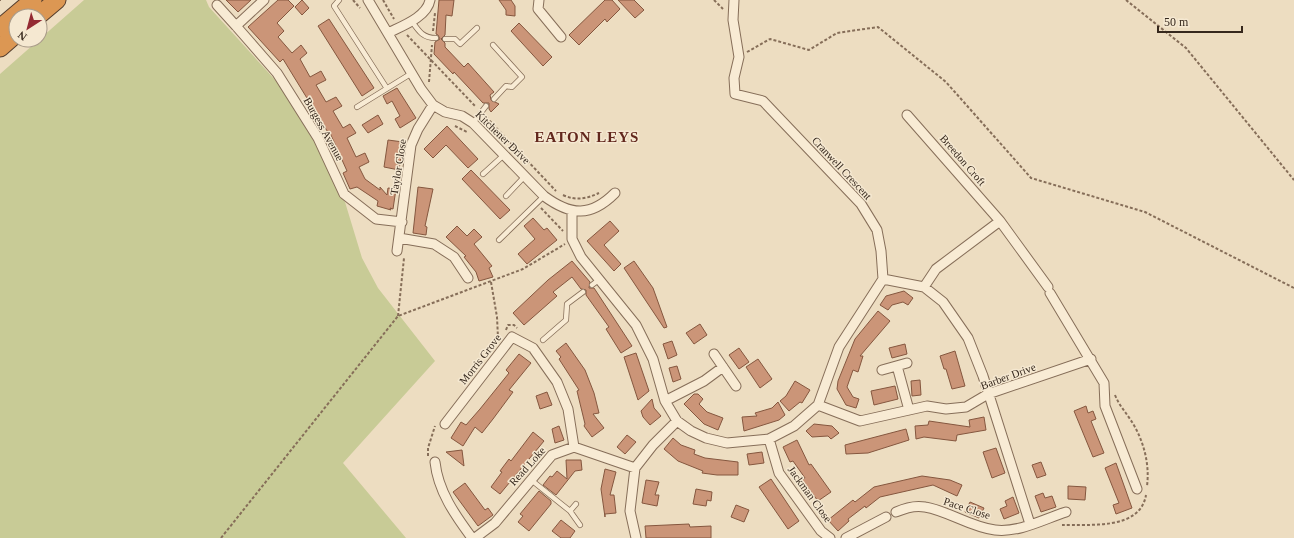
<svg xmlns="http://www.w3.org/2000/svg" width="1294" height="538" font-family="Georgia,serif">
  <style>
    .green { fill: #c8cb96 }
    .building { fill: #cb9578; stroke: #85573f }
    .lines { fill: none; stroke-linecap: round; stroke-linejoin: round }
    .lane-casing { stroke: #866e59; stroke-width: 6 }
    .street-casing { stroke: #866e59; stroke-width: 11 }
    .highway-casing { stroke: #543d2d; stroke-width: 19 }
    .path { stroke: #866e59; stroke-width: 2; stroke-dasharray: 3 2; stroke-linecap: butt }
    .lane { stroke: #f8ebd4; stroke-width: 4.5 }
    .street { stroke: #f8ebd4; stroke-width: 9 }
    .highway { stroke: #dc9753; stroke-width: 17 }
    .labels { text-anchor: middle; stroke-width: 3; stroke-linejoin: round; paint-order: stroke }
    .street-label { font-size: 11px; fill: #36281d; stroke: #f5e8d1 }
    .district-label { font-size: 15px; font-weight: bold; letter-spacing: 1px; fill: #62271d; stroke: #f5e8d1 }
  </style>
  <rect width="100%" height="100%" fill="#edddc1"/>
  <!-- green -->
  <path class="green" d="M84,0H206L209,7L277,82L317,146L345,202L362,258L378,288L435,361L343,463L406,538H0V74Z"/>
  <!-- building -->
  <path class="building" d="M226,0H251L238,12Z
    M278,0H288L294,6L277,23L284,31L278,37L292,53L301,45L307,53L300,59L310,77L321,71L326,80L316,85L326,102L336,97L342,106L333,111L343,128L350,124L356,133L347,138L356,157L365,153L369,162L359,167L365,179L380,190V187L387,195L388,188L396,189L393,209L390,208L391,210L377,206L378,201L357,187L350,189L343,173L347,171L330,133L329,134L283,59L280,62L248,27Z
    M302,0L309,8L302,15L295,7Z
    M439,0H454L452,16L446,15L445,35L441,39L445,43V47L464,67L468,63L494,92L490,95L491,100L499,104L491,112L489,109V103H483L454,72L453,74L434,54L435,42L440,39L438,35L436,34Z
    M499,0H511L515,6V16L506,15V10Z
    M605,0H612L620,9L607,22L605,19L579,45L569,35Z
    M618,0H634L644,10L635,18Z
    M329,19L374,88L362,96L318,26Z
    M519,23L552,57L543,66L511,31Z
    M397,88L416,118L400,128L395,119L400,116L392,101L387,104L383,96Z
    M378,115L383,124L368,133L362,125Z
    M447,126L478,159L468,168L446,145L433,158L424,149Z
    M388,140L403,142L399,170L384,167Z
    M471,170L510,210L500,219L462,179Z
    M418,187L433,189L425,226L427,227L426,235L413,233Z
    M533,218L544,230L547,228L557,240L527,264L518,254L535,239L524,226Z
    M610,221L619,231L604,245L621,264L614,271L587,241Z
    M457,226L467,236L474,229L482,237L474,244L492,266L489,268L493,277L479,281L476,272L464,257L466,256L446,237Z
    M572,261L590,282L589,288H594L596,291L632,346L621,353L606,329L609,327L586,295V290L581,289L572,277L553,292L557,296L524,325L513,313L548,280Z
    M634,261L653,288L667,327L664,328L624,268Z
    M904,291L913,298L908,305L903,302L892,305L888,310L880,305L886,296Z
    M878,311L890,321L860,356H863L858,372L853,370L847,387L853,397L859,399L856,408L846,405L837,389L838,381L855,339Z
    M700,324L707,335L694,344L686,333Z
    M672,341L677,355L668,359L663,344Z
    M566,343L585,370L594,393L599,413L593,414L604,428L592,437L584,426L585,424L577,391L579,390L559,359L561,357L556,351Z
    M905,344L907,354L892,358L889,348Z
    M739,348L749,362L739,369L729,355Z
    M955,351L965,386L952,389L946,369H944L940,356Z
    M636,353L649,391L638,400L624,357Z
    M519,354L531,363L509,390L513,392L493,419L482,433L475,427L463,446L451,438L461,422L466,425L480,409L509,373L506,370Z
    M758,359L772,379L760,388L746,367Z
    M677,366L681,379L673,382L669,368Z
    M920,380L921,395L912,396L911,381Z
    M795,381L810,390L802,403L800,402L789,411L780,401L786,396Z
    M895,386L898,399L874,405L871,391Z
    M547,392L552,405L540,409L536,396Z
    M694,394H698L703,399L699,404L707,412L723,418L718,430L704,424L684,404Z
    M652,399L654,408L661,416L650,425L643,417L641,411Z
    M778,402L785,415L779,420L744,431L742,417L757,416L755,413L772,408Z
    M1086,406L1088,413L1093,411L1096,419L1091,421L1104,453L1093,457L1074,411Z
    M984,417L986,430L957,435L956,441L924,437L916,439L915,426L928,425L929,421L970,427L969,420Z
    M814,424L832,426L839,433L831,439L828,436L812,437L806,431Z
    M559,426L564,440L555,443L552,429Z
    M906,429L909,440L868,453L846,454L845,445Z
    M533,432L544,441L500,494L491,487L502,472L500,471L509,459L511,461Z
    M627,435L636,442L625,454L617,447Z
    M673,438L681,445L695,450L694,454L705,458L738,462V475H717L702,473L703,471L678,461L664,449Z
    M797,440L809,465L811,464L831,492L818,501L802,480L805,478L793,461L790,462L783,447Z
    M996,448L1005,473L992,478L983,452Z
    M462,450L464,466L446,452Z
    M762,452L764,463L749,465L747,454Z
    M566,460H581L582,470L575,471L556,495L543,485L550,476L552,477L557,471L567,479Z
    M1041,462L1046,475L1037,478L1032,465Z
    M1116,463L1132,508L1116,514L1113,505L1119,503L1105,468Z
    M605,469L616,472L610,495H614L616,513L605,514V517L601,489Z
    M922,476L950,480L962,485L957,496L933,485L880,497L866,508L865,506L848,519L849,521L838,531L828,520L853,500L855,502L874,487Z
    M771,479L799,521L788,529L759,487Z
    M646,480L659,482L655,495H659L657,506L642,503Z
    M465,483L485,510L488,508L493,515L478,526L453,492Z
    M1068,486L1086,487L1085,500L1068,499Z
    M696,489L712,492L711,501L707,500L706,506L693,504Z
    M539,491L551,501V504L529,531L518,522L523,516L520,514Z
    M1043,493L1045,498L1052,496L1056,507L1041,512L1035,496Z
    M1013,497L1019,513L1004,519L1000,509L1007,506L1005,501Z
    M970,502L984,508L979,518L965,512Z
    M736,505L749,510L744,522L731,517Z
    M561,520L575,531L570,538H561L552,531Z
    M689,524L690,527L711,526V538H646L645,526Z"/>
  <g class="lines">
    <defs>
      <path id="lane" d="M339,0L334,6L386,87
        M411,20C418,30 422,38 436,38
        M445,39H455L460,44L477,28
        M493,45L522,77L512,87L506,86L494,99
        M357,107L412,73
        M473,123L486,106
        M483,174L505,154
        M506,196L525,176
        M499,240L544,196
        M592,285L600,279
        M543,340L566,320L567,304L583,292
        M530,479L570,511L580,525
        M570,511L576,504"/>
      <path id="street" d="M264,0L236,26L277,73L318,138L344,194L376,219L402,222
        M368,0L421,89L433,105L445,112L462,116L473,123L544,196C571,216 591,217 615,193
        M539,0L538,9L561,37
        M217,5L236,26
        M388,33C402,26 427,17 430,0
        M907,115L1000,221L936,269L924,287
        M572,211V239L581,257L636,325L653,359L665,401L677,421L691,431L706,438L727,443L769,439L794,426L818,405L839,347L883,279L881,251L877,230L861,204L763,101L735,94L734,78L739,57L733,20L734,0
        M1000,221L1048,287
        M399,238L434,244L454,257L468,278
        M397,251L411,145L418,129L433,105
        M883,279L924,287L943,302L968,338L983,376L1030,524
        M1050,293L1104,383L1105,406L1137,489
        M714,354L736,386
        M897,366L909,410
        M882,370L907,363
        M665,401L704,381L723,367
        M818,405L860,421L927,406L946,409L966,407L988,394L1091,359
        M445,424L512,337L533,348L557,382L568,409L574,447
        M769,439L779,473L821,531L830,538
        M435,462C438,491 455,515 472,538
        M896,512C905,508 915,505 925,507C949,511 970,527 995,530C1019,533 1044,519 1066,512
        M475,538L495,523L552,455L574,447L635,468
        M636,538L630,511L635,468L653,445L677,421
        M846,538L886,517"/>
      <path id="highway" d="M38,16L57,0
        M0,28L33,0
        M0,48L16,34"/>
    </defs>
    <!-- lane casing -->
    <use href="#lane" class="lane-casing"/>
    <!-- street casing -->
    <use href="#street" class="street-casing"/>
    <!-- highway casing -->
    <use href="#highway" class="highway-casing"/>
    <!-- path -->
    <path class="path" d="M0,0H1
      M353,0L360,8
      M383,0L394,19
      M714,0L723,9
      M1126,0L1186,48L1294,180
      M433,31L435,13
      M407,35L476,107
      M747,52L770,39L809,50L837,33L878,27L946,82L1031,178L1145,212L1294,288
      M429,82L432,45
      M486,117L556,191
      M455,126L467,132
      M563,195C576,201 586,199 599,193
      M541,208L563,231
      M491,282L497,317L498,338
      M398,316L404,258
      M506,330L508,325H514L517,328
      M1115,395C1119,405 1124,410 1130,419C1143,438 1150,463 1147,486
      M428,456V448L435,426
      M1062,525C1088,524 1140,531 1146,495
      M221,538L398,316L523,269L565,244"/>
    <!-- lane -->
    <use href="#lane" class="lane"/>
    <!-- street -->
    <use href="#street" class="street"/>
    <!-- highway -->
    <use href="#highway" class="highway"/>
  </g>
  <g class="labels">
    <!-- street labels -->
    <g class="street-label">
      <text transform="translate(324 129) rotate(61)" y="4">Burgess Avenue</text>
      <text transform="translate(503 137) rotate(44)" y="4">Kitchener Drive</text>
      <text transform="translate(963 160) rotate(49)" y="4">Breedon Croft</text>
      <text transform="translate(398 167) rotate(-81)" y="4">Taylor Close</text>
      <text transform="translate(842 168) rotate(47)" y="4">Cranwell Crescent</text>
      <text transform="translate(480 359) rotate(-52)" y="4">Morris Grove</text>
      <text transform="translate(1008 376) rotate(-20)" y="4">Barber Drive</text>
      <text transform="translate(527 466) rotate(-48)" y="4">Read Loke</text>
      <text transform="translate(810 494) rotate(54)" y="4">Jackman Close</text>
      <text transform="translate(967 508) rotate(18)" y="4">Pace Close</text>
    </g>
    <!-- district labels -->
    <g class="district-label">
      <text x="587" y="142">EATON LEYS</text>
    </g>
  </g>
  <!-- north arrow -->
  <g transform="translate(28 28) rotate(216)"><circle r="19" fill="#f5e8d1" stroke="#a99b89"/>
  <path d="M0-3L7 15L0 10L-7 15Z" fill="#942a32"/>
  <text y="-6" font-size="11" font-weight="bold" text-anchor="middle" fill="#36281d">N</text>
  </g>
  <!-- scale -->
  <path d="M1158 26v6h84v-6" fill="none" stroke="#36281d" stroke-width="2"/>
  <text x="1164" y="26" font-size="12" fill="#36281d" stroke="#f5e8d1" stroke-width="3" paint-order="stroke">50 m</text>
</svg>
